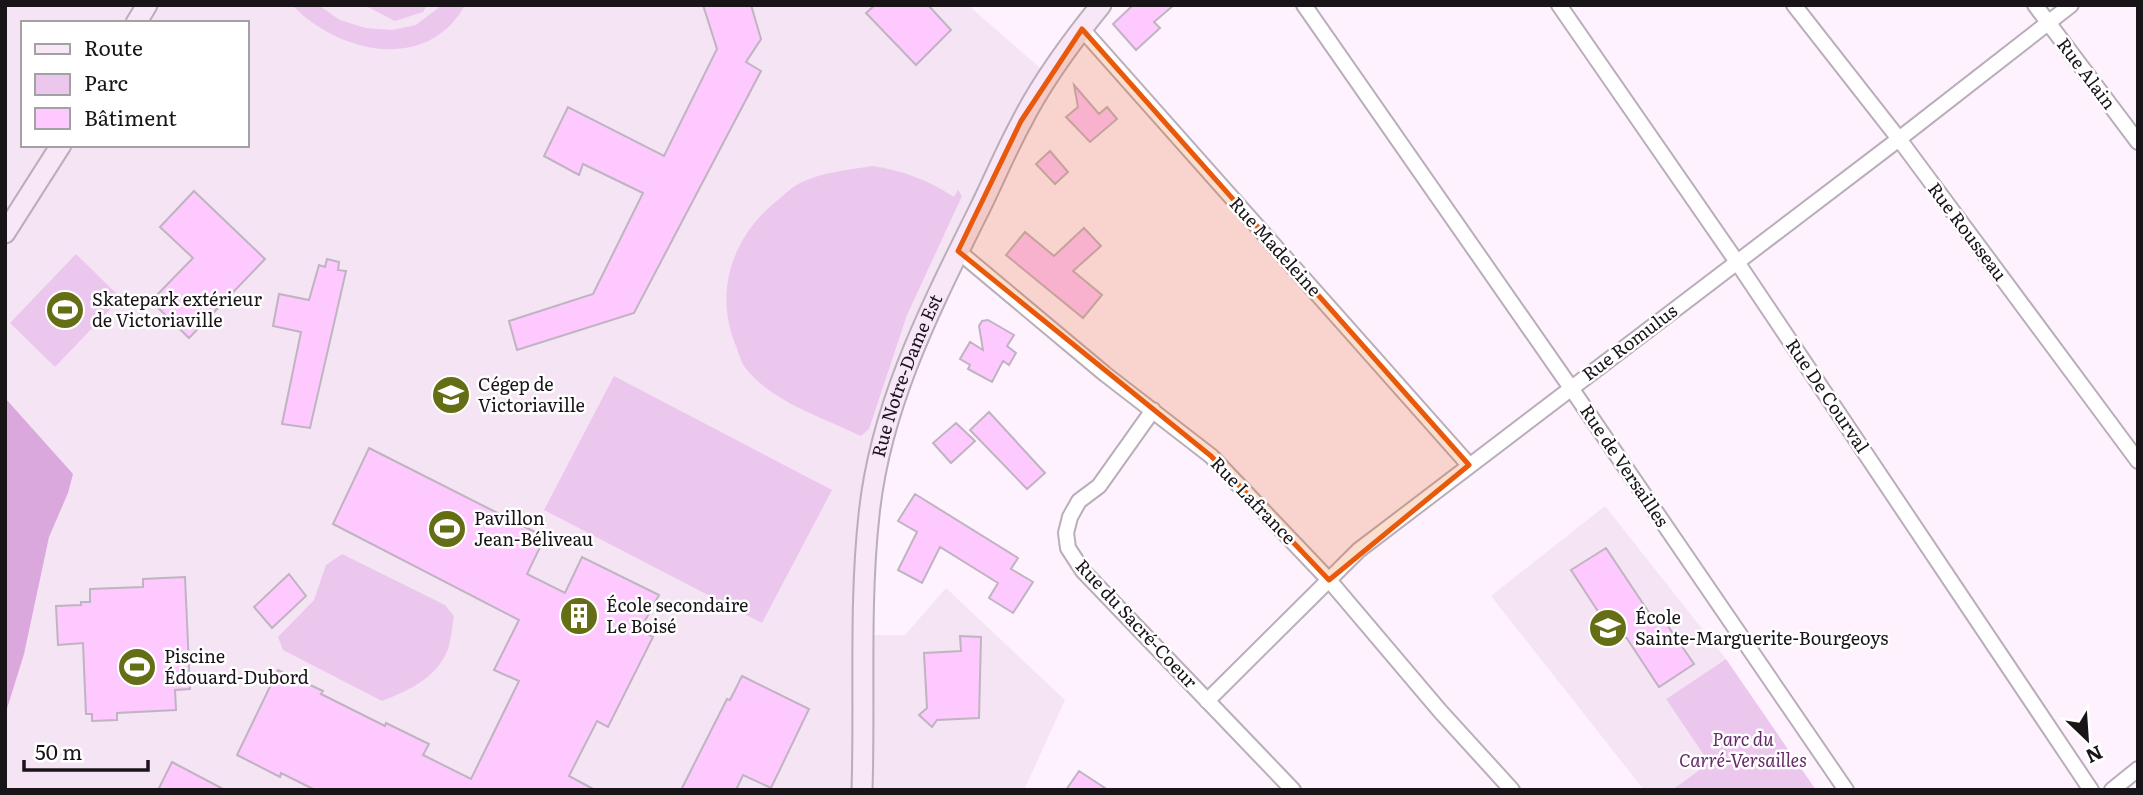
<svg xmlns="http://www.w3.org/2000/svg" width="2143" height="795" font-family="Literata,serif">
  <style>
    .built { fill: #f4e4f4; fill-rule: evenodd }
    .green { fill: #ecc7ed }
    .forest { fill: #daa8dc }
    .building { fill: #fdc9ff; stroke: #bfb4c0; stroke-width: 2 }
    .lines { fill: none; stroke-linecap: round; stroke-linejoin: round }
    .street-casing { stroke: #b9aeb9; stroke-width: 18 }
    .secondary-casing { stroke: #b9aeb9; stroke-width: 23 }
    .street { stroke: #fff; stroke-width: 14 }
    .secondary { stroke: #f7e7f7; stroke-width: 19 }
    .marked { fill: #e8590c; fill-opacity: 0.2; stroke: #e8590c; stroke-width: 5; stroke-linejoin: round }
    .labels { text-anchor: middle; stroke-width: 5; stroke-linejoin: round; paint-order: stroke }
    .street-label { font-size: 18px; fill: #181418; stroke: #fff }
    .poi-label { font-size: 18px; fill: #181418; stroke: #fff; text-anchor: start }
    .park-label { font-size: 18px; font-style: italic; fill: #652969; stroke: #fff }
  </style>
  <rect width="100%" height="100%" fill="#fef2fe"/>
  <!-- built -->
  <path class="built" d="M5,5H968L1049,76L882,438L864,635H905L946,588L1065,700L1024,790H5ZM23,23H247V145H23Z
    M1605,506L1726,659L1666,699L1709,763L1672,790H1644L1491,596Z"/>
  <!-- green -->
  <path class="green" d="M292,5H318L340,20L365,28L392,30L416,25L442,5H465C427,74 338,53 292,5Z
    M364,5H427L423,12L395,21Z
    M872,166C902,170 928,180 954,197L958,190L962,196L907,315L869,429L861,436C822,417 775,403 747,370C741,363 739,354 736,346C713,291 733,235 779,199C785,194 792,187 800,183C823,172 848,170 872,166Z
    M76,254L121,298L55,367L10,323Z
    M614,376L832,490L762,623L544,510Z
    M342,554L445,605L454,616C452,627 451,643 446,654C433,680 407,691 382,701L283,650L278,637L314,600L326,565Z
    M1726,659L1816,790H1672L1709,763L1666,699Z"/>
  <!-- forest -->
  <path class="forest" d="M5,398L73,474L68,493L49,537L24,654L5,715Z"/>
  <!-- building -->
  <path class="building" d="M703,5H751L761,39L746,62L761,71L634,313L517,350L509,321L593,294L643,193L583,164L579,175L544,156L568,107L664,156L717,49Z
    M875,5H928L951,30L916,65L866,13Z
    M1133,5H1174L1154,22L1160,28L1136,50L1113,24Z
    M1074,85L1099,114L1107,107L1117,119L1090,142L1066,117L1078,107Z
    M1050,151L1068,172L1055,184L1036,164Z
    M194,191L265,259L189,338L151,301L193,258L160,227Z
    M1084,228L1101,246L1073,271L1102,295L1083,318L1006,255L1025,232L1054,256Z
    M327,259L339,262L338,270L346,271L310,428L282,424L301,332L273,326L279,294L309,300L319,265L325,267Z
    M988,320L1014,335L1007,346L1016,353L1009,365L1003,361L992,382L968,369L970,365L960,359L970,342L983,350L979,326L982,321Z
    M989,412L1045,473L1027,489L970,430Z
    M956,423L975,441L951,463L933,443Z
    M369,448L545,537L527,574L565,593L582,557L659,595L640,630L653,637L608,727L597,721L569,776L595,790H315L281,773L280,777L237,755L278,670L323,691L321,694L385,726L386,723L429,744L423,755L471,779L519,681L494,670L519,620L333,524Z
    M915,494L1018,558L1011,569L1033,582L1013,613L989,598L998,583L940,547L922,583L898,570L917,532L898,521Z
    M1606,548L1652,617L1659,613L1694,664L1659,687L1626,637L1618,642L1571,570Z
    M289,574L306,596L272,628L254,607Z
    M185,577L190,689L175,690L176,710L117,713V720L92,721V714H86L83,643L58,645L56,606L81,605V602H90V589L143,587V579Z
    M960,636L981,637L979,718L937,720L932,727L919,715L927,708L924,653L961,651Z
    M742,676L809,709L771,788L743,775L736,790H681L727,699L730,700Z
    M172,762L225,790H158Z
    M1079,771L1108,790H1066Z"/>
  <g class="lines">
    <defs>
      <path id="street" d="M1304,5L1571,388L1846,790
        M1559,5L1737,262L2091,790
        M1794,5L1899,139L2138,461
        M2035,5L2138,142
        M1082,29L1469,465
        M958,251L1105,374L1211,456L1329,580L1440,711L1512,790
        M1153,410L1099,486L1079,501L1070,517L1066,533L1068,548L1083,571L1293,790
        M1207,701L1359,550L1899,139L2071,5
        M2112,790L2138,769"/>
      <g id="secondary">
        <path d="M136,23L147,5"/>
        <path d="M5,233L61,145"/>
        <path id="s1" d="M862,790C865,699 859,606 869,515C880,408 928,313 975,218C991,187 1004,154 1021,123C1042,81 1071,42 1101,5"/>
      </g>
    </defs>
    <!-- street casing -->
    <use href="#street" class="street-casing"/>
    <!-- secondary casing -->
    <use href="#secondary" class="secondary-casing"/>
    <!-- street -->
    <use href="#street" class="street"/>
    <!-- secondary -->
    <use href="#secondary" class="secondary"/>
  </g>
  <!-- marked area -->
  <path class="marked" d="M1082,29L1469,465L1329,580L1211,456L958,251L1021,121Z"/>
  <!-- icons -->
  <defs>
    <symbol id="stadium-disc" viewBox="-11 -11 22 22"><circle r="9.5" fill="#656e15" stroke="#fff"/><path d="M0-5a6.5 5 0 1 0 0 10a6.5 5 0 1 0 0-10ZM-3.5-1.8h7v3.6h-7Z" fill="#fff"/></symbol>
    <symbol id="university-disc" viewBox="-11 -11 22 22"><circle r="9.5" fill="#656e15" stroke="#fff"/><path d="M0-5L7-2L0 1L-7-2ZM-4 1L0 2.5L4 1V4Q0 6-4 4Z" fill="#fff"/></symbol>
    <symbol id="building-disc" viewBox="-11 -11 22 22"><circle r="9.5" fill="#656e15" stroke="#fff"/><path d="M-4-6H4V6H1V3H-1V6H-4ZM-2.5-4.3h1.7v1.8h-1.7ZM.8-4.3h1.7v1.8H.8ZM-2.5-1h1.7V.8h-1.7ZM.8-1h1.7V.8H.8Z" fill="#fff"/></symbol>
    <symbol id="school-disc" viewBox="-11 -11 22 22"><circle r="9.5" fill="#656e15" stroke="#fff"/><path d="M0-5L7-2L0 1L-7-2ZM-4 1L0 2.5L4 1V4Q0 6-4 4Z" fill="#fff"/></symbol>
  </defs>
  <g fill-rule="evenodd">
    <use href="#stadium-disc" x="43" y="288" width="44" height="44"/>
    <use href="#university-disc" x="429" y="373" width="44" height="44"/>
    <use href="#stadium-disc" x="425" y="507" width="44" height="44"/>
    <use href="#building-disc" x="557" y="594" width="44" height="44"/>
    <use href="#school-disc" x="1586" y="606" width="44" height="44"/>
    <use href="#stadium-disc" x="115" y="645" width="44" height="44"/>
  </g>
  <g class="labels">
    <!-- street labels -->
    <g class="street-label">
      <text transform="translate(2086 74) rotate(53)" y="6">Rue Alain</text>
      <text transform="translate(1967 232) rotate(53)" y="6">Rue Rousseau</text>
      <text transform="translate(1275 247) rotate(48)" y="6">Rue Madeleine</text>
      <text transform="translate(1630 343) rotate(-37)" y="6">Rue Romulus</text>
      <text dy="6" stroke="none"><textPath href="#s1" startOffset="420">Rue Notre-Dame Est</textPath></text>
      <text transform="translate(1827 396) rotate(56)" y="6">Rue De Courval</text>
      <text transform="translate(1624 466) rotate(56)" y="6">Rue de Versailles</text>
      <text transform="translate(1253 501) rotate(46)" y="6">Rue Lafrance</text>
      <text transform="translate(1136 624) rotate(47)" y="6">Rue du Sacré-Coeur</text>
    </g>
    <!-- poi labels -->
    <g class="poi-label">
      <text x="92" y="306">Skatepark extérieur<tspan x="92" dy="21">de Victoriaville</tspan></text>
      <text x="478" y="391">Cégep de<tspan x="478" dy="21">Victoriaville</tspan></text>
      <text x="474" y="525">Pavillon<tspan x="474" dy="21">Jean-Béliveau</tspan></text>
      <text x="606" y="612">École secondaire<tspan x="606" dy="21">Le Boisé</tspan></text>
      <text x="1635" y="624">École<tspan x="1635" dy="21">Sainte-Marguerite-Bourgeoys</tspan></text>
      <text x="164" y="663">Piscine<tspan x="164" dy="21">Édouard-Dubord</tspan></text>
    </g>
    <!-- park labels -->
    <g class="park-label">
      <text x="1743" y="746">Parc du<tspan x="1743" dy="21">Carré-Versailles</tspan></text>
    </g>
  </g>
  <!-- border -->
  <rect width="2143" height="795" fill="none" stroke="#181418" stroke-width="14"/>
  <!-- legend -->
  <rect x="21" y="21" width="228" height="126" fill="#ffffff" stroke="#a3a1a3" stroke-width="2"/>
  <rect x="35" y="44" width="35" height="10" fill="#f7e7f7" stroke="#a3a1a3" stroke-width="2"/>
  <text x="84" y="56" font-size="21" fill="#181418">Route</text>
  <rect x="35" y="74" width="35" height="21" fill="#ecc7ed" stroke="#a3a1a3" stroke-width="2"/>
  <text x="84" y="91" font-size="21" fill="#181418">Parc</text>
  <rect x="35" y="108" width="35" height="21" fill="#fdc9ff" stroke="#a3a1a3" stroke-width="2"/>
  <text x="84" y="126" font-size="21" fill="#181418">Bâtiment</text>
  <!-- north arrow -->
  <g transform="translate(2087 739) rotate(155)" stroke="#ffffff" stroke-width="5" paint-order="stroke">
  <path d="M0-5L12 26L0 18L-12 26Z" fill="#181418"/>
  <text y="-10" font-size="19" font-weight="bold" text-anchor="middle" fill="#181418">N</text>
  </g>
  <!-- scale -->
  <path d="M24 760v10h124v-10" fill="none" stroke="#181418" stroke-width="3.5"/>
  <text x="35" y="760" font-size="21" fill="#181418" stroke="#ffffff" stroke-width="5" paint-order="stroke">50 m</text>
</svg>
